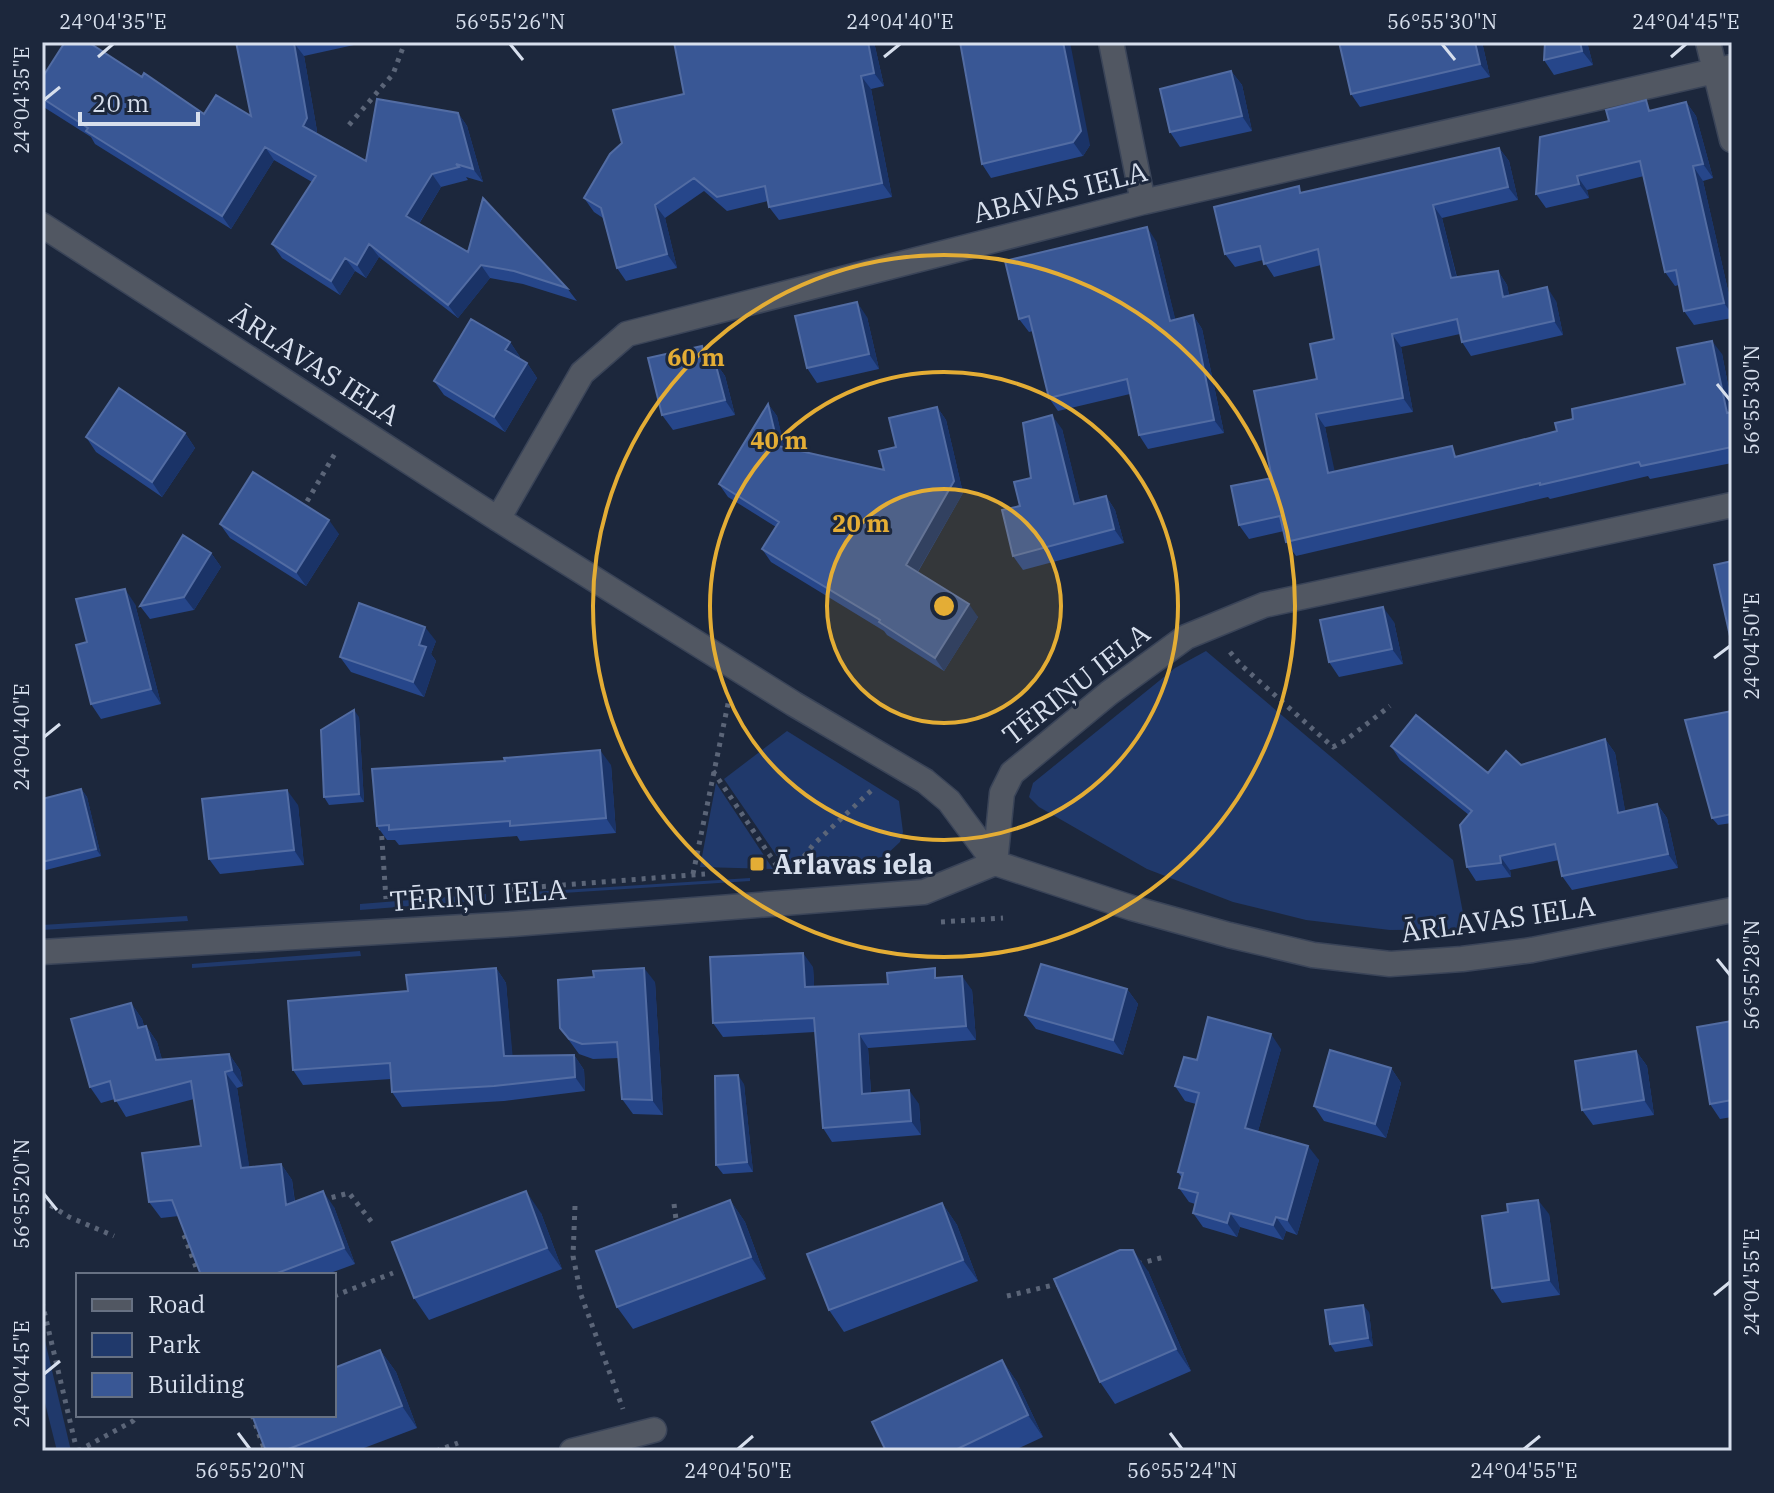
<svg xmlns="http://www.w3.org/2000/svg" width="1774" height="1493" font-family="'IBM Plex Serif',serif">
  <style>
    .green { fill: #20396b }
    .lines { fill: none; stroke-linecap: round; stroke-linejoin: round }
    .minor-casing { stroke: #3a4458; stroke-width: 27 }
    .path { stroke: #5b6578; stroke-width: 5; stroke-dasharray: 4 6; stroke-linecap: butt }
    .minor { stroke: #515762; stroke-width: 24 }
    .wall { fill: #26468a }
    .shaded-wall { fill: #1a3367 }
    .building { fill: #395795; stroke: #526ca3; stroke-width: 2 }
    .ticks { fill: none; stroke: #d7dfed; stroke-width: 3 }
    .ring { fill: none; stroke: #e4ad35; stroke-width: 4 }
    .poi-dot { fill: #e4ad35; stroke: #1c273c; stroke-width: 3 }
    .labels { text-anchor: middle; stroke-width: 6; stroke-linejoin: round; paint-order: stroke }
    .street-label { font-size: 28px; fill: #d7dfed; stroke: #1c273c }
    .poi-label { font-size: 28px; font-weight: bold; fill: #d7dfed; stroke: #1c273c; text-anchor: start }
    .centre { fill: #e4ad35; stroke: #1c273c; stroke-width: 4 }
    .ring-label { font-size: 24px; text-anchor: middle; font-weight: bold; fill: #e4ad35; stroke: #1c273c; stroke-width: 6; stroke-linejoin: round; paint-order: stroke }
    .neatline { fill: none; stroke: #d7dfed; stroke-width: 3 }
    .ticks-label { font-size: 20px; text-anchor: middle; fill: #d7dfed }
  </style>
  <rect width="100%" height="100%" fill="#1c273c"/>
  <!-- green -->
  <path class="green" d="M1206,651L1453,860L1466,929L1390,930L1306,920L1233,902L1147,869L1039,807L1029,797L1033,783L1175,668Z
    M787,731L899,801L903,832L900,842L885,856L873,859L783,865L724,779Z
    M716,783L773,869L700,867Z
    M750,878V881L516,896V893Z
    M486,894V900L360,910V904Z
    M187,916L188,921L42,930V925Z
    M360,951L361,956L192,968V964Z
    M42,1328L71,1451H57L42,1391Z"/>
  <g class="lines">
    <defs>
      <path id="minor" d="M1111,42L1143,202
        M1708,42L1732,140
        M42,225L498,519L794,704L925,781L949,801L995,863L1132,908L1229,935L1313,955L1390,964L1462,959L1532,950L1732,910
        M498,519L582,373L627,334L1143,202L1732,67
        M995,863L1002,793L1012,773L1109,693L1186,637L1264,605L1732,505
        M42,952L513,924L924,892L995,863
        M572,1451L654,1430"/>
    </defs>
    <!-- minor casing -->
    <use href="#minor" class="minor-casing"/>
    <!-- path -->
    <path class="path" d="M349,125L393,74L405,42
      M302,510L337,450
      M1230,652L1241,665L1333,747L1346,740L1390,706
      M713,771L781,872L798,864L813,845L875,787
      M381,826L386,899
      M693,874L729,699
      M512,889L705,874
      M941,922L1003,918
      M42,1200L69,1217L114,1236
      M322,1200L349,1193L374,1225
      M674,1204L677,1227
      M575,1206L573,1256L581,1295L623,1409
      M184,1235L199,1275
      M1138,1264L1164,1257
      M334,1296L393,1273
      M1007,1296L1062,1283
      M42,1302L77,1451
      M252,1415L265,1451
      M78,1451L133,1421L138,1415
      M436,1451L458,1443"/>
    <!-- minor -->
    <use href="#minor" class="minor"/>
  </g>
  <!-- wall -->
  <path class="wall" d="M236,42H364L363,43L304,56L317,131L316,133L366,161L458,113L467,126L483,182L466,177L468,180L441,187L419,224L468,252L567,288L577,301L523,284L490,278L458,318L379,257L366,278L355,271L340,295L282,258L272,244L312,182L274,160L231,229L95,144L91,137L42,106V78L142,77L204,114L251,116Z
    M674,42H874L884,86L871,89L892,197L779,220L769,207L768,201L727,211L704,191L665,218L677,268L626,281L617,268L603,218L594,212L584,198L684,94Z
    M960,42L1090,145L1083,156L991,178L982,164Z
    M1339,42H1482L1490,77L1360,107L1351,94Z
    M1587,42L1593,65L1554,75L1544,60Z
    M1231,71L1242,85L1252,131L1180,147L1170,132Z
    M1686,102L1696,116L1713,178L1703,181L1732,308V318L1694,325L1684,311L1679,285L1675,286L1665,272L1644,176L1587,190L1589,198L1546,208L1536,194L1653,110Z
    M1499,148L1509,161L1518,200L1442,218L1457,277L1498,271L1507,285L1509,295L1556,301L1563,335L1471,356L1462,342L1460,334L1401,347L1413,412L1325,427L1334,472L1459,456L1557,431L1573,419L1685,384L1722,354L1732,405V463L1650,479L1648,476L1550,499L1548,497L1296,556L1286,542L1284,531L1249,539L1239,525L1272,478L1334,339L1321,265L1274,277L1263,260L1235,267L1225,254L1303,193Z
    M1156,241L1175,319L1193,315L1202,329L1224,433L1148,449L1139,435L1130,394L1058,411L1049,398L1033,331L1029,332L1019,319Z
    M867,317L879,369L817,383L807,368Z
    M510,342L520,357L519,358L527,363L537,378L505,432L444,395L434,381Z
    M712,360V362H715L725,376L735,415L673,430L662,415Z
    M768,404L777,416L784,447L884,470L896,447L937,407L946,420L963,493L918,572L978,617L944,671L887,635L884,631L771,562L762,549L776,527L728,497L719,484Z
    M1062,429L1080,502L1106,496L1115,510L1124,543L1023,570L1013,556L1020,506L1031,478Z
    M185,433L195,448L162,497L96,452L86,437Z
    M220,524L339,534L306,586L230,538Z
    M211,553L221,567L194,610L150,619L140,606Z
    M135,604L161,704L101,719L91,704L87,642Z
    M1394,622L1403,664L1339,677L1329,662Z
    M436,641L431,654L436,661L424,697L351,672L340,657Z
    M1732,711V823L1718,825L1712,818Z
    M359,717L364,802L329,805L324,797Z
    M1605,739L1615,753L1625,811L1657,804L1667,818L1678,868L1572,890L1562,876L1559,860L1510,870L1511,877L1476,881L1467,867L1469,815L1400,760L1391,746L1488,773L1521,765Z
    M611,765L616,833L520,841L517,836L399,845L395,840H387L377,826Z
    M81,789L87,797L101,856L42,871V799Z
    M298,805L304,865L220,874L209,859Z
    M813,967L814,987L888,984L941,977L972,990L976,1040L868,1048L871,1093L919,1104L921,1135L832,1142L823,1128L815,1032L723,1037L713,1023Z
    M496,968L506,983L512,1056L574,1055L584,1070L585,1091L504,1101L402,1107L392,1092L391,1079L303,1085L293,1070L408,991Z
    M655,982L663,1115L633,1114L622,1099L619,1058L593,1059L579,1054L560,1028Z
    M1127,989L1138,1004L1123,1055L1036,1029L1025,1015Z
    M131,1003L142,1019L144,1026H146L157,1042L162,1060L229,1054L240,1070L243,1086L237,1088L249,1167L281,1164L292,1180L295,1202L334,1207L355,1264L325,1275H201L179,1216L161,1218L149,1202L201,1146L194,1099L126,1117L115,1099L101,1103L90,1087Z
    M1732,1021V1117L1720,1119L1710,1104Z
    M1281,1049L1258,1131L1319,1160L1297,1235L1286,1231L1283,1240L1240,1227L1237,1237L1203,1227L1193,1213L1195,1204L1189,1202L1179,1188L1182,1178L1178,1172L1196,1104L1185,1101L1175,1086L1197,1060Z
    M1636,1051L1647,1066L1654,1115L1593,1125L1582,1110Z
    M1391,1068L1401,1083L1386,1138L1324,1121L1314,1106Z
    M744,1084L753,1172L723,1174L716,1165Z
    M730,1200L745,1222L766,1279L633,1329L617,1307Z
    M942,1203L957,1225L978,1281L844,1332L829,1310Z
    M541,1213L562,1269L429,1320L414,1298Z
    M1549,1214L1560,1295L1502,1303L1492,1288Z
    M1148,1271L1191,1371L1115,1404L1100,1382Z
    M1369,1312L1373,1346L1335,1352L1330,1344Z
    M380,1350L396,1372L417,1428L356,1451H266Z
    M1002,1360L1017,1382L1043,1437L1013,1451H886Z"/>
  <!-- shaded-wall -->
  <path class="shaded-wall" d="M868,42H874L884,86L874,73Z
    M1063,42H1070L1090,145L1083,156L1073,142Z
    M1475,42H1482L1490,77L1480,64Z
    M1580,42H1587L1593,65L1582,51Z
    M294,43L304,56L317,131L312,139L303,126Z
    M1231,71L1242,85L1252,131L1242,116Z
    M861,76L871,89L892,197L882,183Z
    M1686,102L1696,116L1713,178L1703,164Z
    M458,113L467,126L483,182L473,169Z
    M265,147L274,160L231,229L222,216Z
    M1499,148L1509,161L1518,200L1508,187Z
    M1693,166L1703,181L1732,308V314L1724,303Z
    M432,174L441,187L415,230L406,216Z
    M1577,176L1587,190L1589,198L1579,184Z
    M655,205L665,218L677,268L667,254Z
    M1433,205L1442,218L1460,291L1451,278Z
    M1147,227L1156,241L1179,334L1170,321Z
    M369,244L379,257L366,278L357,265Z
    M345,258L355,271L340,295L331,281Z
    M481,265L490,278L458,318L448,305Z
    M1498,271L1507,285L1512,310L1503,297Z
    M1547,287L1556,301L1563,335L1554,321Z
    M857,302L867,317L879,369L869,354Z
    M1193,315L1202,329L1224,433L1214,420Z
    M1392,334L1401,347L1413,412L1403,398Z
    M1712,341L1722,354L1732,405V421L1727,413Z
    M510,342L520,357L516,364L505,350Z
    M702,346L712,360L716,378L705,364Z
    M715,362L725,376L735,415L725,400Z
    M527,363L537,378L505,432L494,417Z
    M768,404L777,416L787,458L778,446Z
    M937,407L946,420L963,493L914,578L906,565Z
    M1316,414L1325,427L1338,486L1328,473Z
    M1052,415L1062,429L1084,517L1074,504Z
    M185,433L195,448L162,497L152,482Z
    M1106,496L1115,510L1124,543L1114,529Z
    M329,520L339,534L306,586L296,572Z
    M211,553L221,567L194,610L184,597Z
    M125,589L135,604L161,704L151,689Z
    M969,604L978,617L944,671L935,658Z
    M1383,607L1394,622L1403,664L1392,649Z
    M425,627L436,641L431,654L436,661L424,697L413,682L419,645Z
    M354,710L359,717L364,802L359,794Z
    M1605,739L1615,753L1628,827L1618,813Z
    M600,750L611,765L616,833L606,818Z
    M81,789L87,797L101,856L96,849Z
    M287,790L298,805L304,865L294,850Z
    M1657,804L1667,818L1678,868L1668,854Z
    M1500,856L1510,870L1511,877L1501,863Z
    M803,953L813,967L815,1001L805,987Z
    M496,968L506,983L514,1071L504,1056Z
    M644,968L655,982L663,1115L652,1100Z
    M962,976L972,990L976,1040L966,1026Z
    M1127,989L1138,1004L1123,1055L1113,1040Z
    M131,1003L142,1019L149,1044L138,1028Z
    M146,1026L157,1042L167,1076L156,1060Z
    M859,1034L868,1048L872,1108L862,1094Z
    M1271,1034L1281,1049L1255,1142L1245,1128Z
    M1636,1051L1647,1066L1654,1115L1644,1100Z
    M229,1054L240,1070L243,1086L232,1070Z
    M574,1055L584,1070L585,1091L575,1077Z
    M1391,1068L1401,1083L1386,1138L1375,1124Z
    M225,1072L237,1088L252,1184L241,1168Z
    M738,1075L744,1084L753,1172L747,1162Z
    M909,1090L919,1104L921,1135L911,1121Z
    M1308,1146L1319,1160L1297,1235L1287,1220Z
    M281,1164L292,1180L297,1221L286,1205Z
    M323,1191L334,1207L355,1264L344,1248Z
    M526,1191L541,1213L562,1269L547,1248Z
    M730,1200L745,1222L766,1279L751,1257Z
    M1538,1200L1549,1214L1560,1295L1549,1280Z
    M942,1203L957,1225L978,1281L963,1260Z
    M1230,1213L1240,1227L1237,1237L1227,1223Z
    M1276,1217L1286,1231L1283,1240L1273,1225Z
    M1133,1250L1148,1271L1191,1371L1176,1349Z
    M1363,1305L1369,1312L1373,1346L1368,1338Z
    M380,1350L396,1372L417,1428L402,1406Z
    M1002,1360L1017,1382L1043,1437L1028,1415Z"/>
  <!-- building -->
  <path class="building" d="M65,42H88L142,77L144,73L204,114L216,95L251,116L236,42H299L294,43L307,118L303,126L366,161L377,99L458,113L473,169L456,164L459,167L432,174L406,216L468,252L483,198L567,288L514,271L481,265L448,305L369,244L357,265L345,258L331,281L272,244L316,176L265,147L222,216L86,131L88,128L42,98V78Z
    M674,42H868L874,73L861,76L882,183L769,207L765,186L717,197L694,178L655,205L667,254L617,268L601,208L584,198L610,154L622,143L613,110L684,94Z
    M960,42H1063L1081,131L1073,142L982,164Z
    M1339,42H1475L1480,64L1351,94Z
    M1545,42H1580L1582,51L1544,60Z
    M1231,71L1242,116L1170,132L1160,89Z
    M1646,100L1649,111L1686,102L1703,164L1693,166L1724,303L1684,311L1676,270L1665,272L1640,161L1577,176L1579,184L1536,194L1540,137L1609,121L1606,110Z
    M1499,148L1508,187L1433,205L1451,278L1498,271L1503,297L1547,287L1554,321L1462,342L1457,319L1392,334L1403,398L1316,414L1328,473L1452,446L1455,457L1557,431L1555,423L1573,419L1572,409L1685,384L1677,348L1712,341L1727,413L1732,412V447L1641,466L1639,462L1540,485V483L1286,542L1280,516L1239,525L1231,486L1272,478L1254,391L1317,379L1310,344L1334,339L1318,249L1264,264L1260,246L1225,254L1214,207L1299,186L1300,193Z
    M1147,227L1170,321L1193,315L1214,420L1139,435L1127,379L1049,398L1029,316L1019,319L1005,261Z
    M857,302L869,354L807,368L795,316Z
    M471,319L510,342L505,350L527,363L494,417L434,381Z
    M702,346L705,364L715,362L725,400L662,415L648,358Z
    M119,388L185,433L152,482L86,437Z
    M768,404L778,446L884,470L879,451L896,447L889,418L937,407L954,481L906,565L969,604L935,658L879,622L880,620L762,549L779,522L719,484Z
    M1052,415L1074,504L1106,496L1114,529L1013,556L1002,510L1020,506L1014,482L1031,478L1023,423Z
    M253,472L329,520L296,572L220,524Z
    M183,535L211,553L184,597L140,606Z
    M1732,561V645L1714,565Z
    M125,589L151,689L91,704L76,645L87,642L76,599Z
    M359,603L425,627L419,645L426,647L413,682L340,657Z
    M1383,607L1392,649L1329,662L1320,620Z
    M354,710L359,794L324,797L321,730Z
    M1732,711V814L1712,818L1685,720Z
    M1416,715L1488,773L1506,751L1521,765L1605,739L1618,813L1657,804L1668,854L1562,876L1555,844L1500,856L1501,863L1467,867L1460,825L1472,811L1391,746Z
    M600,750L606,818L510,826V821L389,830V825L377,826L372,769L505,761L504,758Z
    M81,789L96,849L42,862V799Z
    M287,790L294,850L209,859L202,799Z
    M803,953L805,987L888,984L887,973L935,968V978L962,976L966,1026L859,1034L862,1094L909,1090L911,1121L823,1128L814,1018L713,1023L710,957Z
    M1041,964L1127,989L1113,1040L1025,1015Z
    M496,968L504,1056L574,1055L575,1077L494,1086L392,1092L390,1063L293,1070L288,1001L408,991L406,975Z
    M644,968L652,1100L622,1099L617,1042L582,1044L569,1039L560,1028L558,980L594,977L593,971Z
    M131,1003L138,1028L146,1026L156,1060L229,1054L232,1070L225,1072L241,1168L281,1164L286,1205L323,1191L344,1248L272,1275H201L172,1200L149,1202L142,1153L201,1146L191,1081L115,1101L110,1081L90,1087L71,1019Z
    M1208,1017L1271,1034L1245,1128L1308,1146L1287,1220L1276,1217L1273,1225L1230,1213L1227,1223L1193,1213L1198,1193L1179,1188L1183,1173L1178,1172L1199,1093L1175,1086L1184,1057L1197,1060Z
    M1732,1021V1100L1710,1104L1697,1027Z
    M1330,1050L1391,1068L1375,1124L1314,1106Z
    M1636,1051L1644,1100L1582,1110L1575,1061Z
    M738,1075L747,1162L716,1165L715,1076Z
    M526,1191L547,1248L414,1298L392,1242Z
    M730,1200L751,1257L617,1307L596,1251Z
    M1538,1200L1549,1280L1492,1288L1482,1216L1508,1212L1507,1204Z
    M942,1203L963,1260L829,1310L807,1254Z
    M1120,1250H1133L1176,1349L1100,1382L1054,1279Z
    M1363,1305L1368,1338L1330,1344L1325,1310Z
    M380,1350L402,1406L283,1451H266L252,1415H334V1368Z
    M1002,1360L1028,1415L953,1451H886L872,1422Z"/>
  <!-- ticks -->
  <path class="ticks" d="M510,44L523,60M1442,44L1455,60M98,57L113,44M884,57L900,44M1671,57L1686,44M44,100L60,87M1717,384L1730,400M1714,658L1730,646M44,737L60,724M1717,959L1730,975M44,1194L57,1210M1714,1295L1730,1282M44,1374L60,1361M238,1433L250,1449M1170,1433L1182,1449M738,1449L753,1436M1524,1449L1540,1436"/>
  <!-- distance rings -->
  <circle cx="944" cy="606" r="117" fill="#e4ad35" fill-opacity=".12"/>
  <g class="ring">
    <circle cx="944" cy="606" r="117"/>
    <circle cx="944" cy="606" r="234"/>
    <circle cx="944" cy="606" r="351"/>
  </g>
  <!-- markers -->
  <rect class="poi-dot" x="749" y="856" width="16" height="16" rx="4"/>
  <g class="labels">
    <!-- street labels -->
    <g class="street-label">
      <text transform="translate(1060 192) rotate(-14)" y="10">ABAVAS IELA</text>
      <text transform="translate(315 365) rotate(33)" y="10">ĀRLAVAS IELA</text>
      <text transform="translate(1076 684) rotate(-38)" y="10">TĒRIŅU IELA</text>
      <text transform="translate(478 895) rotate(-4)" y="10">TĒRIŅU IELA</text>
      <text transform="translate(1498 919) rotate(-8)" y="10">ĀRLAVAS IELA</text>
    </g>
    <!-- poi labels -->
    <g class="poi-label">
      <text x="773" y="874">Ārlavas iela</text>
    </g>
  </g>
  <circle cx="944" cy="606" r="12" class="centre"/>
  <g class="ring-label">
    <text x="696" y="366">60 m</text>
    <text x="779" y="449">40 m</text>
    <text x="861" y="532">20 m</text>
  </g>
  <!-- border -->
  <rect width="1774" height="1493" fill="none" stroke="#1c273c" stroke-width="88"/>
  <!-- legend -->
  <rect x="76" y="1273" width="260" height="144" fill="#1c273c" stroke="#677183" stroke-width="2"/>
  <rect x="92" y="1299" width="40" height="12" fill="#515762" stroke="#677183" stroke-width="2"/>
  <text x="148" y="1313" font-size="24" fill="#d7dfed">Road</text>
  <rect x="92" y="1333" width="40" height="24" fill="#20396b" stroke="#677183" stroke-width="2"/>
  <text x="148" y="1353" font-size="24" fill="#d7dfed">Park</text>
  <rect x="92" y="1373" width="40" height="24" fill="#395795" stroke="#677183" stroke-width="2"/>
  <text x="148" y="1393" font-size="24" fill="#d7dfed">Building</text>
  <!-- scale -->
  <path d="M80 112v12h118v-12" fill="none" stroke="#d7dfed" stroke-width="4"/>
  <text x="92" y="112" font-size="24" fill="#d7dfed" stroke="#1c273c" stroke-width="6" paint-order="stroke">20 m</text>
  <rect x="44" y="44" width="1686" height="1405" class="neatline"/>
  <g class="ticks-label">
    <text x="113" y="29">24°04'35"E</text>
    <text x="510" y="29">56°55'26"N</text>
    <text x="900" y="29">24°04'40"E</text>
    <text x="1442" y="29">56°55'30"N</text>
    <text x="1686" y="29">24°04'45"E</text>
    <text transform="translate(22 100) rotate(-90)" y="7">24°04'35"E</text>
    <text transform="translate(1752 400) rotate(-90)" y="7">56°55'30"N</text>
    <text transform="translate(1752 646) rotate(-90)" y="7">24°04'50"E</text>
    <text transform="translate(22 737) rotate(-90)" y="7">24°04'40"E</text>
    <text transform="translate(1752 975) rotate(-90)" y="7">56°55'28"N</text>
    <text transform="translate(22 1194) rotate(-90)" y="7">56°55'20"N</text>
    <text transform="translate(1752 1282) rotate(-90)" y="7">24°04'55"E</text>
    <text transform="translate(22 1374) rotate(-90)" y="7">24°04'45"E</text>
    <text x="250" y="1478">56°55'20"N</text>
    <text x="738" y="1478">24°04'50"E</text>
    <text x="1182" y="1478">56°55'24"N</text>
    <text x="1524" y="1478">24°04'55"E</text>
  </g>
</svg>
